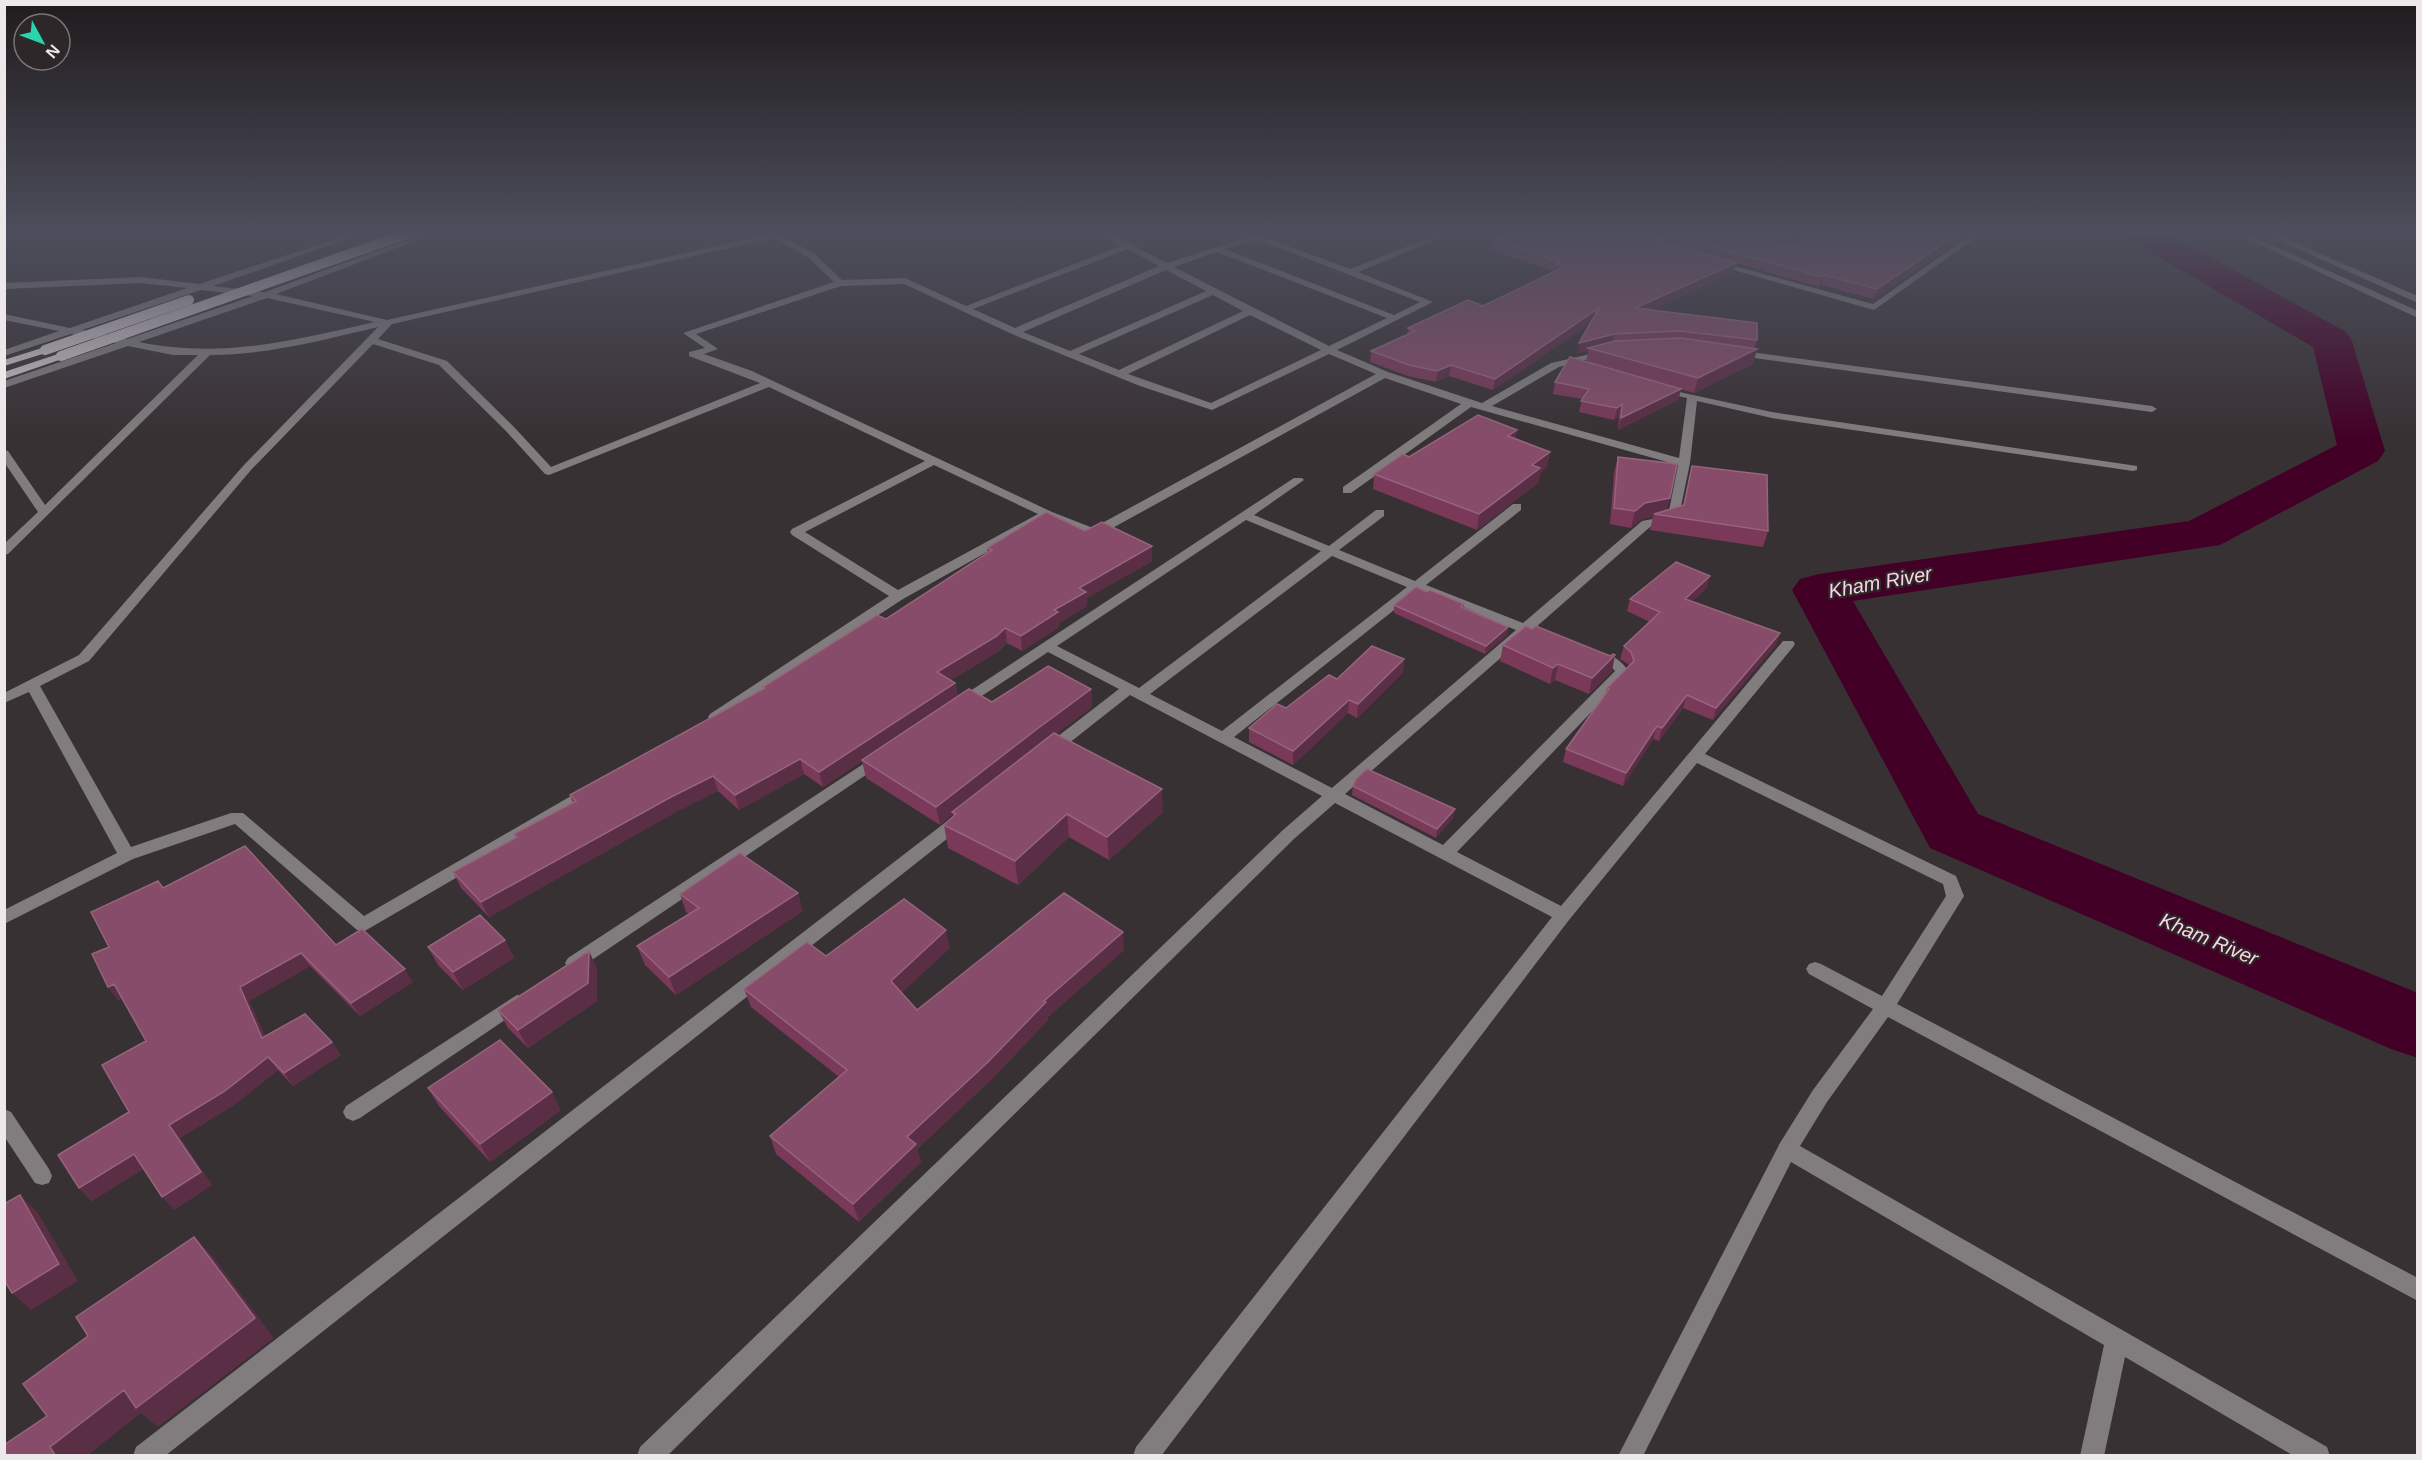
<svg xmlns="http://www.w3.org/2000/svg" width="2422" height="1460" font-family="Helvetica,sans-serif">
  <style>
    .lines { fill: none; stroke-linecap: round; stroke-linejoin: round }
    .river { fill: #430026; fill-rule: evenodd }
    .minor { fill: #817d7e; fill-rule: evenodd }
    .major { fill: #cec6c9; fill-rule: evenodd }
    .major-bridge { stroke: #cec6c9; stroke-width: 10 }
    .wall { fill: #7a3959 }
    .shaded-wall { fill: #5a2e44 }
    .building { fill: #864c69; stroke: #96647d; stroke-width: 1.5 }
    .labels { text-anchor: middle; stroke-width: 4.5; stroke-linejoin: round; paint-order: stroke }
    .water-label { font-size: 20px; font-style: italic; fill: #fed2e4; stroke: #2e272a }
  </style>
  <rect width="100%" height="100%" fill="#383134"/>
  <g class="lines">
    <!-- river -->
    <path class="river" d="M2126,234H2168L2346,332L2352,341L2385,451L2378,461L2220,545L1853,601L1978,814L2418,993V1058L2391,1049L1930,848L1792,590L1800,579L1819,574L2189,521L2337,445L2313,347L2131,241Z"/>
    <!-- minor -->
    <path class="minor" d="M351,234H362L213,286L265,292L423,234H434L276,294L387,320L770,234H783L782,236L815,254L842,280L905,278L966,306L1121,246L1101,234H1111L1167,263L1257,234L1350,269L1439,234H1449L1358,272L1433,302L1337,350L1388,372L1482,403L1551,363L1608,350V354L1559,367L1492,406L1679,458L1687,398L1656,391V387L1772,412L2137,466V470L2133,471L1772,418L1697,401L1690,463L1678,521L1650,527L1535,628L1537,630L1535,633L1528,634L1345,794L1443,845L1615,671C1609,662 1596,664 1590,656L1592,653C1607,650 1622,660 1629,672L1627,675L1457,852L1561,906L1783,641H1793L1795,644L1793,647L1705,754L1956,876L1964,896L1897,1004L2418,1278V1301L1888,1017L1827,1102L1800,1146L2327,1447L2330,1456H2294L2125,1357L2104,1456H2080L2104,1345L1791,1162L1643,1456H1618L1780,1143L1813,1090L1873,1009L1809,974L1806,969L1809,964L1815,962L1821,964L1882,996L1946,896L1943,884L1697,763L1569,920L1161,1456H1133L1136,1447L1552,917L1335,803L1295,838L667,1456H637L640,1447L1283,830L1322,796L1130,695L1054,755H1044L1041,751L1044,747L1119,689L1048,652L965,707H955L953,704L955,701L1294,478H1302L1304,480L1254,515L1329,546L1376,510H1384V516L1339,550L1415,581L1513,504H1521V510L1426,585L1523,623L1642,521L1668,516L1678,465L1471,407L1351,493H1343V487L1461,404L1385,378L1098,536H1090L1048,518L903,599L715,722L710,720L708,717L710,714L889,596L792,535L790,532L792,529L925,461L769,387L549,475L545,474L506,431L439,365L373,344L251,470L89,661L40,686L131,847L231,813H243L364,916L583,789H595L597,793L595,797L363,932L357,930L235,824L133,859L4,924V910L117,853L29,692L4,703V693L79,655L243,466L378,327C322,340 267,355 210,355L8,554L4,555V544L38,512L4,462V450L8,451L45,505L198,355H173L128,346L4,388V381L116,343L71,334L4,356V350L59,331L4,320V314L70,328L187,288L141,283L4,289V283L141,277L199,284ZM774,238L809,258L834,282L683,333L705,348L689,352V356L760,383L551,467L514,427L447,361L378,339L392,324ZM1256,239L1420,302L1394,315L1225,249ZM1128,249L1159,266L1015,328L973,309ZM1217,252L1387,318L1329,346L1174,267ZM1166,270L1206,291L1070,351L1023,332ZM904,284L1012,334L1140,386L1212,410L1329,354L1376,374L1093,528L1052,512L752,371L704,354L718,349L696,334L841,286ZM201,290L253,296L127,339L82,330ZM1213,295L1243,311L1119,370L1079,354ZM267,298L375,322C295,340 222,359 139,342ZM1250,315L1321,350L1211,403L1128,374ZM934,465L1038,514L898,590L805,532ZM1246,520L1321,551L1139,688L1057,646ZM1332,556L1407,587L1222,731L1150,694ZM1418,591L1516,630L1332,788L1234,737Z
      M1665,234H1675L1652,247L1645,245Z
      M1972,234H1981L1874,310L1712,264L1716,261L1873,304Z
      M2237,234H2247L2418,311V318Z
      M2265,234H2275L2418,296V303Z
      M1736,350L2152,406L2157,409L2152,412L1732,355L1731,353Z
      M880,753L885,754L888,758L885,762L580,968L574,970L568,968L565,963L568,958Z
      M961,813L967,815L969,819L967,823L165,1456H133L136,1447L955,815Z
      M517,995L524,997L526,1002L524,1007L360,1118L353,1121L346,1118L343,1112L346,1106Z
      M4,1109L11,1112L49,1169L52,1176L49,1183L42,1185L35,1183L4,1136Z"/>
    <!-- major -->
    <path class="major" d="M45,347L49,348V352L4,366V360Z
      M61,353L66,356L65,358L4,379V372Z"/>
    <!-- major-bridge -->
    <path class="major-bridge" d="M45,350L189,300
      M61,356L406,234"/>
  </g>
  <!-- wall -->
  <path class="wall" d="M1506,234H1661L1650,239L1663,243L1665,234H1809L1785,247H1788L1959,241L1873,299L1821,285L1819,287L1736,263L1733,273L1651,310L1757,340L1754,349H1757L1753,364L1694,393L1681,389L1678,400L1618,430L1619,416L1614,420L1579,412L1582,399L1553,394L1555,382L1586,362L1588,351L1577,353L1590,323L1493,390L1449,376L1436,382L1408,376L1370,362L1371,351L1407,335L1408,328L1483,306L1554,271L1490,250L1491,240Z
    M1516,439L1547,467L1540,473L1538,483L1477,530L1373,489L1374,474L1409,457Z
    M1618,457L1667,510L1683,506L1692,466L1768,531L1763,547L1650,530L1653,517L1642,519L1631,528L1610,524L1614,473Z
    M1085,531L1152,546V561L1087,598V606L1059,623V627L1022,651L1007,643L999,651L951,680L955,683L958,697L992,702L1091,689L1092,707L1056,734L1163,812L1109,860L1069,837L1018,885L948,848L944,825L953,817V814L940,825L866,778L862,761L823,787L804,774L739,810L718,791L676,812L489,917L461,888L453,872L516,838L514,834L573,803L570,795L764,689L763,687L886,619L988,553L987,548Z
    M1707,588L1692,601L1780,633L1776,645L1713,720L1683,708L1659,741L1653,739L1623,786L1563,762L1566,749L1606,694L1607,688L1629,666L1628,664L1620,659L1624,646L1650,622L1627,611L1630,599Z
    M1427,592L1464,604V607L1508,627L1507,635L1485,654L1394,613V605Z
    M1503,645L1612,671L1589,694L1555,680L1550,684L1500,661Z
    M1404,659L1403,672L1357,718L1348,713L1293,765L1249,742V728L1337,679Z
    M1353,786L1453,818L1436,838L1352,795Z
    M158,881L163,888L336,945L413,982L360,1016L310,966L249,1001L265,1036L341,1055L293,1086L278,1070L235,1104L180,1138L212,1185L174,1210L143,1169L92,1201L79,1188L129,1112L146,1041L122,998L118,1000L108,987L109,947Z
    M680,894L803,911L676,995L645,965L637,946L689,914L686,912Z
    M505,940L514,958L463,990L438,965L428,947Z
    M950,948L901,993L917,1010L1124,950L1048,1017V1020L991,1080L917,1149L921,1162L859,1222L776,1154L770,1136L839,1077L751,1007L744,989L826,956Z
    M589,951L597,969V1001L528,1048L508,1028L498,1010Z
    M428,1088L561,1110L490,1162L439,1106Z"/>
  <!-- shaded-wall -->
  <path class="shaded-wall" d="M1649,234H1661L1648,240Z
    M1794,234H1809L1785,247L1787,237Z
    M1958,234H1961L1959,241L1873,299L1877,289Z
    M1736,263L1733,273L1633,319L1635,308Z
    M1824,275L1821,285L1819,287L1822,277Z
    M1599,308L1597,319L1493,390L1495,379Z
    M1614,334L1612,345L1588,348V351L1577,353L1579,343Z
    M1757,349L1753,364L1694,393L1698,378Z
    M1451,365L1449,376L1436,382L1437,371Z
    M1681,389L1678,400L1618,430L1621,418Z
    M1622,404L1619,416L1614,420L1617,408Z
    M1517,430L1515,445L1508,436Z
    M1550,452L1547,467L1540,473L1538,483L1477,530L1479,514L1532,465Z
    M1670,498L1666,514H1654L1653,517L1642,519L1631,528L1635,511L1645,503Z
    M1152,546V561L1087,598V606L1059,623V627L1022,651L1021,636L1054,610L1079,588Z
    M1710,576L1707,588L1682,611L1685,599Z
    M1508,627L1507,635L1485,654L1486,646Z
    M1005,628L1007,643L999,651L939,687L937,672Z
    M1780,633L1776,645L1713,720L1716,708Z
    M1615,655L1612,671L1589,694L1592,678Z
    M1404,659L1403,672L1357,718L1358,704Z
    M1558,664L1555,680L1550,684L1553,668Z
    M955,683L958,698L823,787L819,772Z
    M1091,689L1092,707L952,812L953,814L940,825L936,807L1037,729Z
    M1687,695L1683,708L1659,741L1662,728Z
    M1349,700L1348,713L1293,765V751Z
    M1657,726L1653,739L1623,786L1626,773Z
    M800,759L804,774L739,810L735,795Z
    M713,776L718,791L676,812L489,917L481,902L671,797Z
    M1162,789L1163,812L1109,860L1107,837Z
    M1455,809L1453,818L1436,838L1437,829Z
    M1067,814L1069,837L1018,885L1015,861Z
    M798,893L803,911L676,995L669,977Z
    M946,930L950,948L895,999L891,981Z
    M1123,932L1124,950L1048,1017V1020L991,1080L917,1149L921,1162L859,1222L853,1204L907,1137L1044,1001Z
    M505,940L514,958L463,990L453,972Z
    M589,951L597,969V1001L528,1048L518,1030Z
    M301,953L310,966L249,1001L272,1051L262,1038L240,987Z
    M405,969L413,982L360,1016L351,1003Z
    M114,984L125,997L118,1000L108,987Z
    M332,1042L341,1055L293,1086L284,1073Z
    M268,1057L278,1070L235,1104L180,1138L212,1185L174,1210L162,1197L169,1125Z
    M552,1092L561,1110L490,1162L480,1144Z
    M134,1154L146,1167L92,1201L79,1188Z
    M20,1195L38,1213L78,1281L31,1310L12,1293Z
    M194,1237L213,1257L274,1338L158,1427L141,1413L88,1455H55L50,1447Z"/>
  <!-- building -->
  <path class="building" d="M1506,234H1631L1736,263L1635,308L1757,323V340L1680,331L1614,334L1579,343L1599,308L1495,379L1451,365L1437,371L1409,365L1371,351L1415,331L1408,328L1468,300L1483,306L1564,267L1556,264L1560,262L1491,240Z
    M1665,234H1740L1788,247L1812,234H1958L1877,289L1824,275L1822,277Z
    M1774,234H1794L1787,237Z
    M1681,338L1757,349L1698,378L1588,348L1615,341Z
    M1570,357L1681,389L1621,418L1622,404L1617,408L1581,401L1589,389L1555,382Z
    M1478,415L1517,430L1508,436L1550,452L1532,465L1540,468L1479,514L1374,474L1403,454L1409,457Z
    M1618,457L1677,464L1670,498L1645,503L1635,511L1614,508Z
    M1692,466L1767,475L1768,531L1654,514L1684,505Z
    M1046,512L1085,531L1102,522L1152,546L1079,588L1086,592L1054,610L1058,612L1021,636L1005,628L997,636L937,672L955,683L819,772L800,759L735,795L713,776L671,797L481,902L453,872L517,837L514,834L576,801L570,795L765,688L763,687L877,615L886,619L992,550L987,548Z
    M1676,562L1710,576L1685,599L1780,633L1716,708L1687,695L1662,728L1657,726L1626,773L1566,749L1609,689L1607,688L1634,661L1631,652L1624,646L1660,612L1630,599Z
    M1416,587L1427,592L1430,590L1464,604L1461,607L1508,627L1486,646L1394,605Z
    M1526,626L1532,629L1536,626L1610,656L1613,654L1615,655L1592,678L1558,664L1553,668L1503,645Z
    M1372,646L1404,659L1358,704L1349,700L1293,751L1249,728L1277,704L1286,708L1329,675L1337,679Z
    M1048,666L1091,689L1037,729L936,807L862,760L969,689L992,702Z
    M1054,733L1162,789L1107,837L1067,814L1015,861L944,825L956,814L952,812Z
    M1367,769L1455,809L1437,829L1353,786L1356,779Z
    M245,846L336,945L362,929L405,969L351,1003L301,953L240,987L262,1038L305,1014L332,1042L284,1073L268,1057L225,1091L169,1125L201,1172L162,1197L134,1154L79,1188L58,1155L129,1112L102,1065L146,1041L114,984L108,987L92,954L109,947L91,912L158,881L163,888Z
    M740,853L798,893L669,977L637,946L699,908L680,894Z
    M1064,893L1123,932L1044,1001L1046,1002L988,1062L907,1137L916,1144L853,1204L770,1136L847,1070L744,989L807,942L826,956L904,899L946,930L891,981L917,1010Z
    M480,915L505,940L453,972L428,947Z
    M589,951L588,983L518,1030L498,1010Z
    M500,1040L552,1092L480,1144L428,1088Z
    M20,1195L59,1264L12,1293L4,1280V1204Z
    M194,1237L255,1318L136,1408L124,1390L50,1447L55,1455H4V1445L47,1416L23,1384L88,1336L76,1317Z"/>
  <!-- sky -->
  <linearGradient id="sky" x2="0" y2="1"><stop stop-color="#1f1b1d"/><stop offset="0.53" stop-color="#4d4e5c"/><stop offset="1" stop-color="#4d4e5c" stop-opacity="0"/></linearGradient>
  <rect width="2422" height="438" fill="url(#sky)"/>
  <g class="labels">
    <!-- water labels -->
    <g class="water-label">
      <text transform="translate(1880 582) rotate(-10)" y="7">Kham River</text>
      <text transform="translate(2209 939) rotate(23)" y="7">Kham River</text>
    </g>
  </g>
  <!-- border -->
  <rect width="2422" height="1460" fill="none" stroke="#ede8ea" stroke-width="12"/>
  <!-- north arrow -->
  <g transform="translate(42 42) rotate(131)"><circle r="28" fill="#2e272a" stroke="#7a7477" stroke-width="1.5"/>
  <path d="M0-4.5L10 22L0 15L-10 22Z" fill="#28d5ad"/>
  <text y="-9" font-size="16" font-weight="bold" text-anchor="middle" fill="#ede8ea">N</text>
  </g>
</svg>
